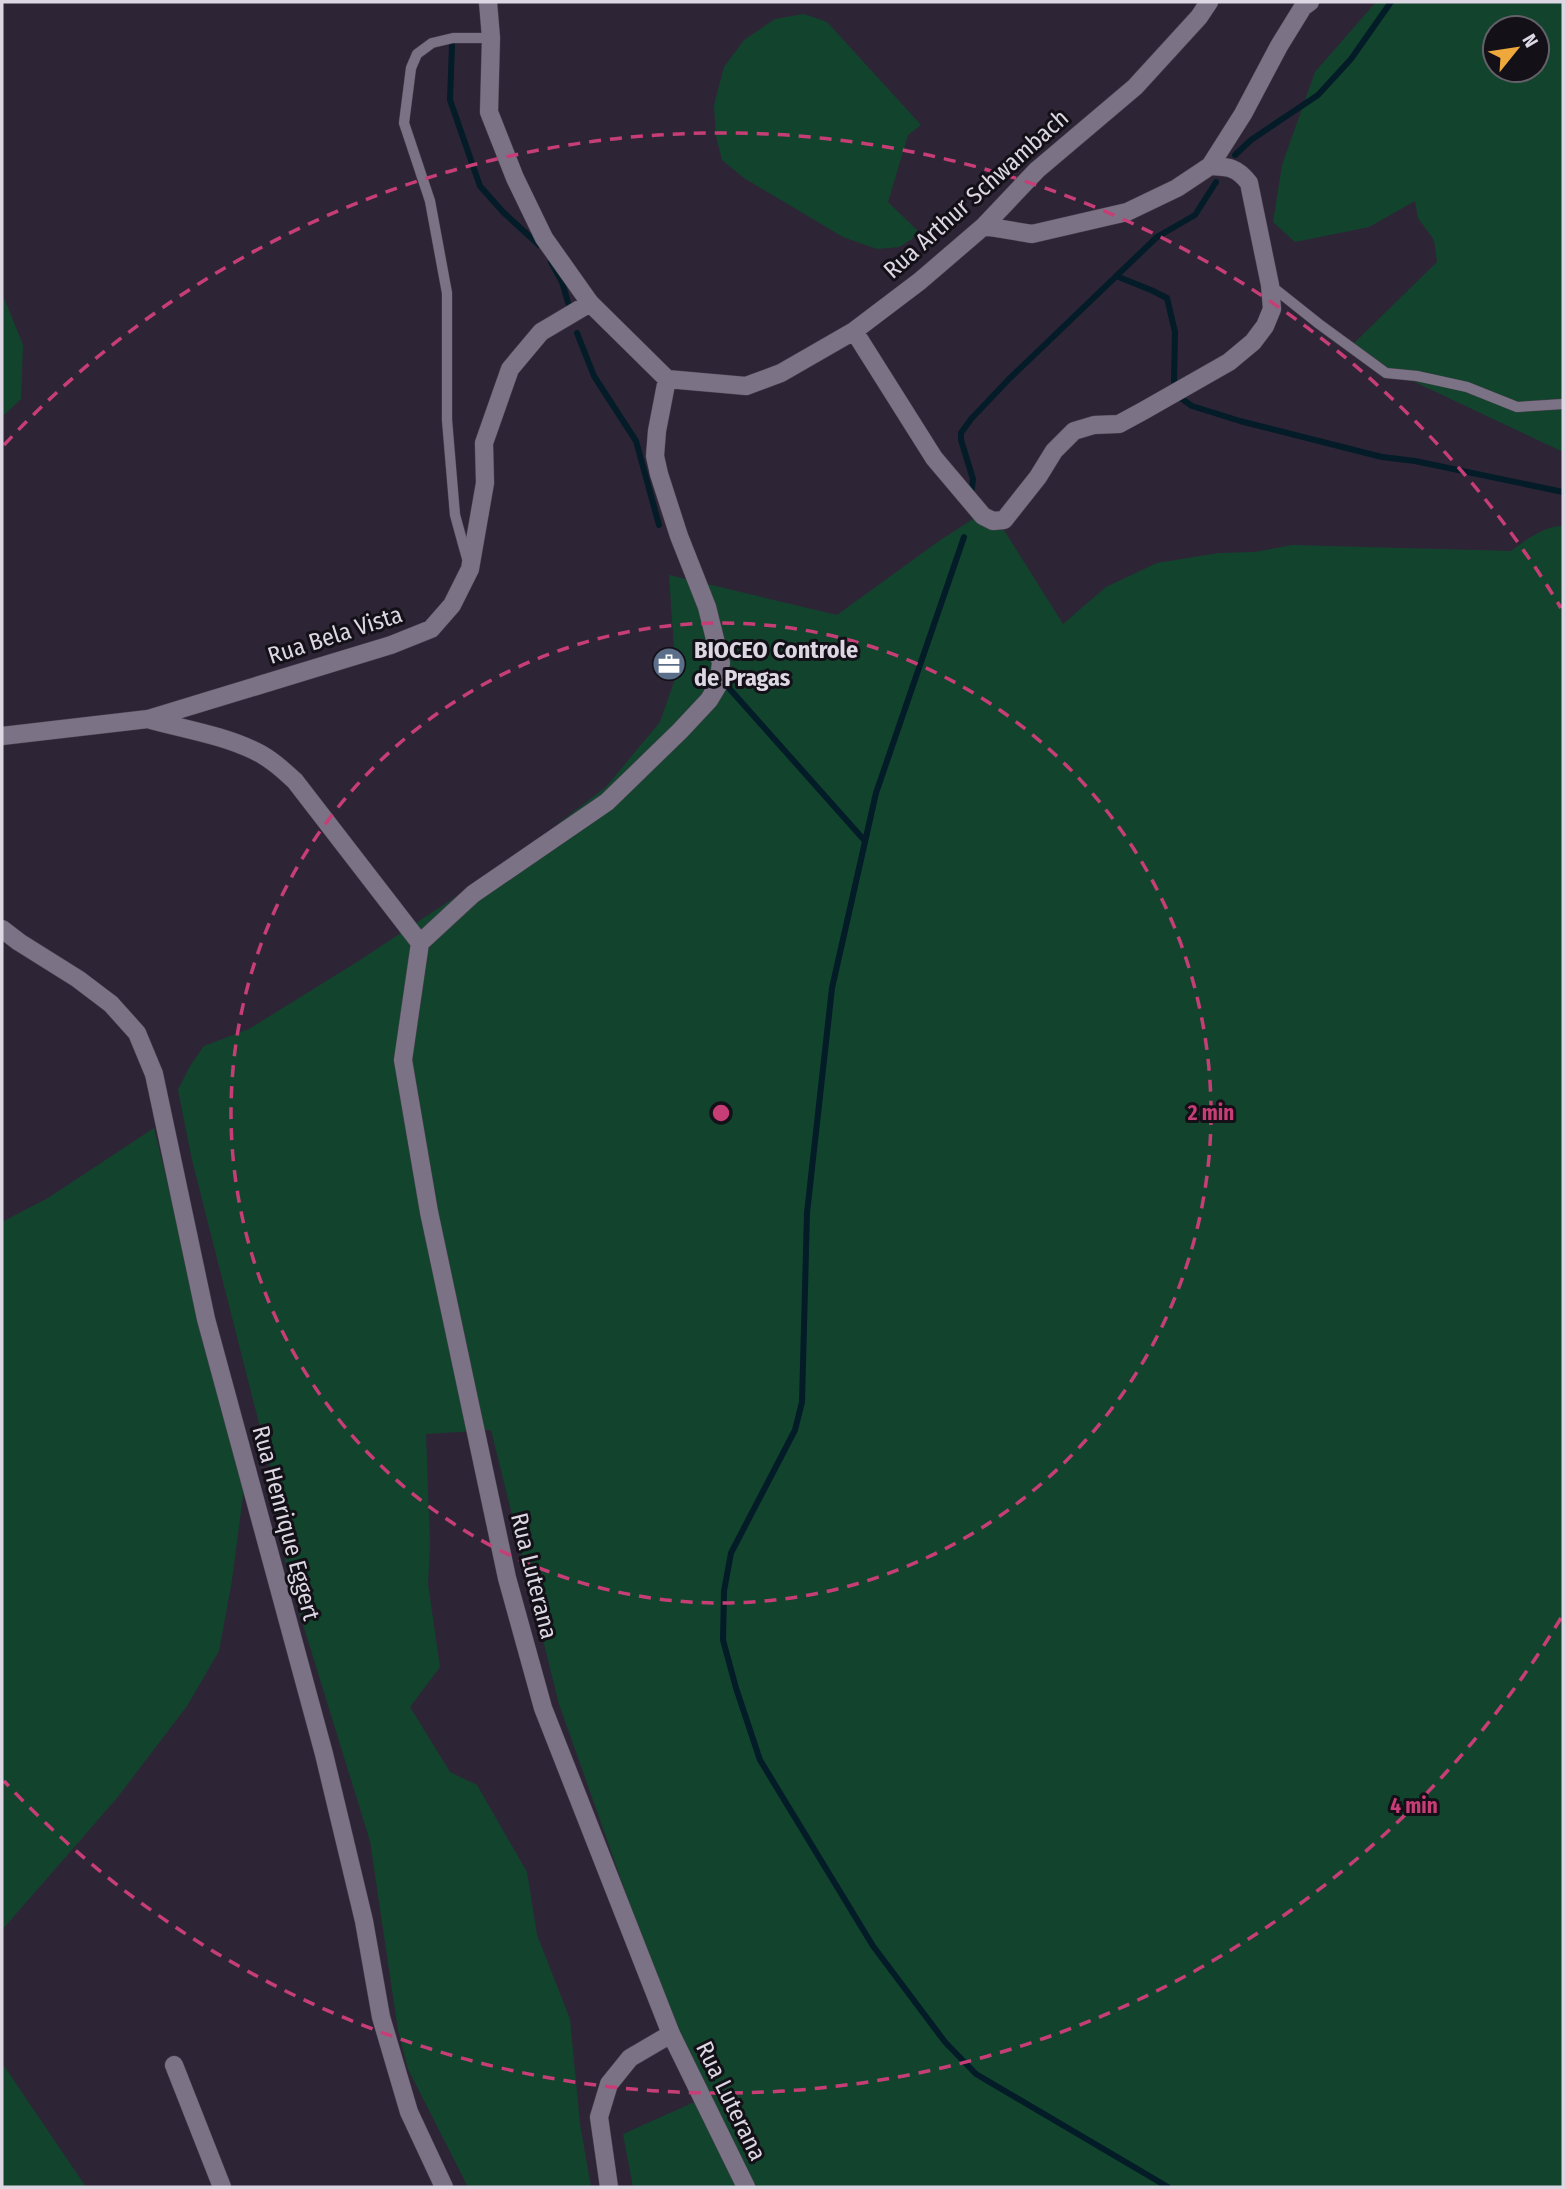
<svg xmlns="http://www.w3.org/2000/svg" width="1565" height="2189" font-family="'Fira Sans Condensed',sans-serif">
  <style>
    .green { fill: #12442d; fill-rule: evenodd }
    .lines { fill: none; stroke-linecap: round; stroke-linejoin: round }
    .stream { stroke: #031c28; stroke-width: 6 }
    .lane-casing { stroke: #4a4250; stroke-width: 11 }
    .street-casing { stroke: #4a4250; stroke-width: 19 }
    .secondary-casing { stroke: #4a4250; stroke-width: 19 }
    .lane { stroke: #7c7286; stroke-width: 10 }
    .street { stroke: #7c7286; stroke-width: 18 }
    .secondary { stroke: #7c7286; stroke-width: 18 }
    .ring { fill: none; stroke: #c73e76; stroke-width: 3.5; stroke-dasharray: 12 9 }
    .labels { text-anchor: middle; stroke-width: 6; stroke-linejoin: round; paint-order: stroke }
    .street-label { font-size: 24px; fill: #ddd7e3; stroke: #141018 }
    .poi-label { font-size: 24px; font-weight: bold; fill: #ddd7e3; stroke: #141018; text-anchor: start }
    .centre { fill: #c73e76; stroke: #141018; stroke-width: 3.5 }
    .ring-label { font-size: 21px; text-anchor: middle; font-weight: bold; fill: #c73e76; stroke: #141018; stroke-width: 6; stroke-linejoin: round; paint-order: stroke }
  </style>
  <rect width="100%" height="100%" fill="#2d2536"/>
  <!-- green -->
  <path class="green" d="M1376,2H1563V452L1347,350L1437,262L1434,240L1418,218L1415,201L1369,227L1295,242L1273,222L1282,165L1315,72ZM1495,28H1537V70H1495Z
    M804,14L827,22L921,125L908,135L888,202L918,231L912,239L899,247L877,249L843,237L744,178L722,160L716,136L714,105L724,67L744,40L775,19Z
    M2,293L23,345L21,399L2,417Z
    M990,508L1063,624L1106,587L1157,563L1219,553L1255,552L1292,545L1511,551C1526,540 1544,526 1563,526V2187H633L623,2134L699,2100L559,1704L491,1430L426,1434L430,1544L428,1584L440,1667L410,1707L450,1772L477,1785L527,1872L537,1935L570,2019L580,2124L591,2187H468L408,2069L398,2030L370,1841L288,1576L282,1542L276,1490L192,1160L178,1090L190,1066L204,1046L249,1029L357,962L504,865L606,787L660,722L676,676L669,575L837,615L939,541Z
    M154,1128L213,1369L244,1488L232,1580L219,1651L187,1706L117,1798L2,1930V1222L48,1198Z
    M2,2063L86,2187H2Z"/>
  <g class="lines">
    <!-- stream -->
    <path class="stream" d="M452,45L450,100L480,186L503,212L539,245
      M1235,155L1251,140L1318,95L1351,59L1391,2
      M551,262L562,282L569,306
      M1116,276L1151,290L1167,298L1175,332L1174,381
      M577,333L594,376L636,441L659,525
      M1182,399L1192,406L1240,421L1382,457L1415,461L1563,492
      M971,496L973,479L961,440V433L971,419L1009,379L1157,237L1195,215L1216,182
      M964,537L876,793L832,988L807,1213L802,1402L795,1430L731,1553L724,1591L723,1640L736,1688L760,1760L873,1946L945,2042L976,2074L1168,2187
      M728,687L865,841"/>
    <defs>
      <path id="lane" d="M1270,285L1319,324L1386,373L1417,376L1467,387L1517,407L1563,404
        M468,562L455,515L447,420V293L430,201L404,123L411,68L417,54L432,43L453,38H491"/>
      <path id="street" d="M488,2L491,38L489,112L515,178L544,238L590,303L667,379L746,386L781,373L854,331L920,281L984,226L1037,170L1135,87L1199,17L1209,2
        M984,226L1032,234L1127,212L1177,188L1210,166L1243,114L1279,46L1303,7L1310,2
        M854,331L934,458L983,516L993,521L1004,520L1038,477L1054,451L1074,431L1094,425L1119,424L1143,411L1229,362L1253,342L1265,326L1272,309L1270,285L1249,183C1237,167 1229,167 1210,166
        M148,719C183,729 223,735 255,751C270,758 283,770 295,781L420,943
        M2,736L148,719L391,645L431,629L452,605L470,569L485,483L484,443L510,369L541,332L590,303
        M420,943L403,1060L429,1212L507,1578L543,1708L671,2034L746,2187
        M420,943L473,894L607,802L680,731L709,700L718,685L721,663L707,607L679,536L659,474L655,456L657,431L667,379
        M174,2065L222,2187
        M609,2187L599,2117L609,2084L630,2058L671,2034"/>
      <path id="secondary" d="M2,929L19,942L78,979L111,1004L137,1033L154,1074L206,1319L324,1754L364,1921L381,2017L409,2112L444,2187"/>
    </defs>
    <!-- lane casing -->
    <use href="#lane" class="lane-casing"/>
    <!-- street casing -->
    <use href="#street" class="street-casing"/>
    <!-- secondary casing -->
    <use href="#secondary" class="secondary-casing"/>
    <!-- lane -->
    <use href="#lane" class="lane"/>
    <!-- street -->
    <use href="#street" class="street"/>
    <!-- secondary -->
    <use href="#secondary" class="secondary"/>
  </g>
  <!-- distance rings -->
  <g class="ring">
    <circle cx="721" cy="1113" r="490"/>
    <path d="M1561 1618A980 980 0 0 1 4 1781M4 445A980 980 0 0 1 1561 608"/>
  </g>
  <!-- icons -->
  <defs>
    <symbol id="office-disc" viewBox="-11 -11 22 22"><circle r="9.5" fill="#5c6f8a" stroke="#141018"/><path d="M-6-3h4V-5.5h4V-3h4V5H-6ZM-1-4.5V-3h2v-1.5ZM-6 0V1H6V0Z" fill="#fff"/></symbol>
  </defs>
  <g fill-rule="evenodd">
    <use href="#office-disc" x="650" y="645" width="38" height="38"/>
  </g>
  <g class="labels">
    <!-- street labels -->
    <g class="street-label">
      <text transform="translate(976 194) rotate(-42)" y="8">Rua Arthur Schwambach</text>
      <text transform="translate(335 635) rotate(-18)" y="8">Rua Bela Vista</text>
      <text transform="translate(286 1523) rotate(75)" y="8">Rua Henrique Eggert</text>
      <text transform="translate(534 1576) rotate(76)" y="8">Rua Luterana</text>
      <text transform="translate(731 2101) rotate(64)" y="8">Rua Luterana</text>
    </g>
    <!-- poi labels -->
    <g class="poi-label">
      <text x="694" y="658">BIOCEO Controle<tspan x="694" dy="28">de Pragas</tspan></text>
    </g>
  </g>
  <circle cx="721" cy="1113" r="10" class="centre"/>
  <g class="ring-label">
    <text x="1211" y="1120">2 min</text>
    <text x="1414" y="1813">4 min</text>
  </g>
  <!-- border -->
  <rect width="1565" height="2189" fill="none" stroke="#ddd7e3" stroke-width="7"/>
  <!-- north arrow -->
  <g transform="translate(1516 49) rotate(60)"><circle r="33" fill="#141018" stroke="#646069" stroke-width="2"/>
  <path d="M0-5L12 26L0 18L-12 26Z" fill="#eea83c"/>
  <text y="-10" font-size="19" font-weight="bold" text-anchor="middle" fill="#ddd7e3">N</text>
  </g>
</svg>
